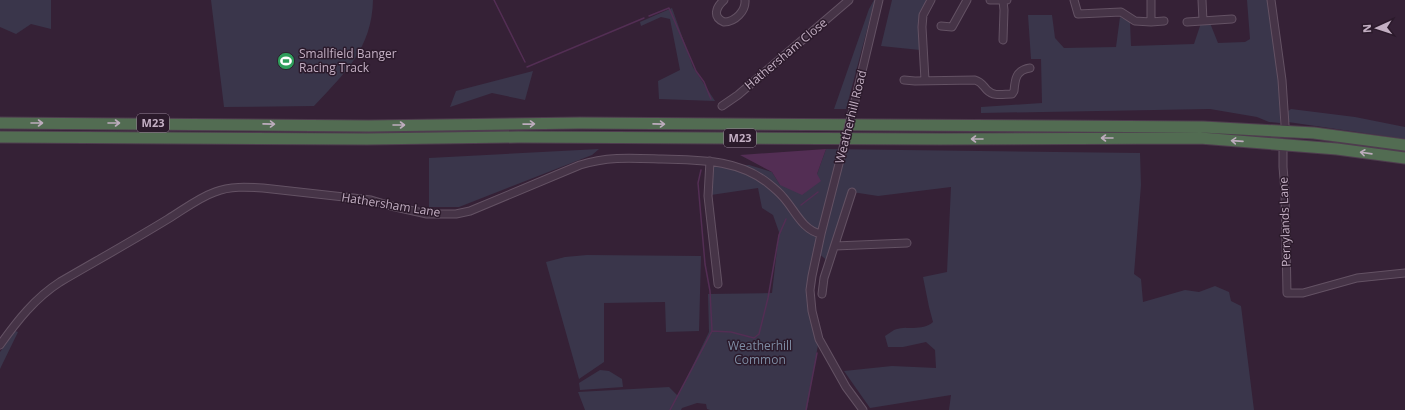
<svg xmlns="http://www.w3.org/2000/svg" width="1405" height="410" font-family="'Open Sans',sans-serif">
  <style>
    .green { fill: #3a364b }
    .water { fill: #532e54 }
    .lines { fill: none; stroke-linecap: round; stroke-linejoin: round }
    .stream { stroke: #532e54; stroke-width: 1.5 }
    .minor-casing { stroke: #645264; stroke-width: 9 }
    .highway-casing { stroke: #4e3c4e; stroke-width: 13 }
    .minor { stroke: #463447; stroke-width: 7 }
    .highway { stroke: #526c52; stroke-width: 11 }
    .minor-bridge-casing { stroke: #645264; stroke-width: 9; stroke-linecap: butt }
    .minor-bridge { stroke: #463447; stroke-width: 7 }
    .oneway { stroke: #bdacbd }
    .labels { text-anchor: middle; stroke-width: 3; stroke-linejoin: round; paint-order: stroke }
    .shield { fill: #2b1a2b; stroke: #958295; stroke-width: 1 }
    .shield-label { font-size: 11px; font-weight: bold; fill: #c3afc3 }
    .poi-label { font-size: 12px; fill: #c3afc3; stroke: #2b1a2b; text-anchor: start }
    .street-label { font-size: 12px; fill: #c3afc3; stroke: #2b1a2b }
    .park-label { font-size: 12px; fill: #7e8ca3; stroke: #2b1a2b }
  </style>
  <rect width="100%" height="100%" fill="#352136"/>
  <!-- green -->
  <path class="green" d="M0,0H51V29L31,24L16,34L0,27Z
    M211,0H373C372,48 345,73 314,106L224,107Z
    M874,0H875L846,109H834L869,9Z
    M892,0H926L918,21L920,50L881,46Z
    M1247,0H1267C1273,41 1281,82 1280,123L1269,122L1257,117L1210,109L981,113V107L1042,103L1041,59H1031L1028,15H1052L1055,38L1064,48L1116,47L1120,17L1130,22L1131,46L1194,44L1201,23H1210L1218,43L1245,42L1250,39Z
    M672,8L693,67L715,101L659,99L658,81L680,70L670,19L661,17L641,26L640,22Z
    M533,71L525,100L492,93L450,107L456,91Z
    M1291,109L1355,117L1405,127V139L1288,122V111Z
    M599,149L592,155L459,207H429V158Z
    M826,149L1140,153L1141,185L1134,274L1141,279L1143,302L1185,290L1199,292L1215,286L1229,292L1231,301L1241,306L1254,410H949L951,395L870,408L844,371L892,366L936,368L935,350L926,342L903,347H888L885,336C888,334 891,332 894,330C905,325 922,332 933,322L929,307L923,277L947,272L951,187L878,196L852,192L829,262L818,253L810,290L819,339L807,410H710L707,409L706,404L697,403L682,408L681,410H585L578,392L669,387L678,396L674,404L709,332L708,294L772,293L779,232L773,215L762,208L758,188L711,195L714,166L749,165L772,172L780,185L817,174Z
    M587,255L701,256L699,331L666,332L665,302L604,303V362L579,379L546,262L565,257Z
    M15,331L18,332L0,369V352Z
    M600,370L609,371L622,379L623,387L580,390L579,383Z"/>
  <!-- water -->
  <path class="water" d="M826,149L817,174L821,181L802,195L780,185L772,172L740,155Z"/>
  <g class="lines">
    <!-- stream -->
    <path class="stream" d="M494,0L525,62
      M649,16L669,8L696,71L704,82L711,99
      M527,67L644,18
      M801,205L818,192
      M712,331L731,332L754,338L759,334L768,298L779,235L786,219
      M670,410L712,331L710,291L705,264L698,183L701,170
      M806,410L817,353"/>
    <defs>
      <path id="minor" d="M724,0C716,7 712,17 724,22C735,22 746,11 745,0
        M990,0H1007
        M1074,0L1078,14L1121,12L1135,21L1151,22V0
        M1202,0L1203,21
        M1271,0L1282,80L1285,125
        M1151,22L1164,21
        M1187,22L1232,19
        M941,26L952,27L967,0
        M1003,40L1004,10L1003,1
        M904,80L915,81L975,80C982,82 983,86 987,90C994,97 1003,94 1012,94L1014,91C1015,79 1016,70 1030,68
        M925,80L922,27L923,15L931,0
        M722,106L738,95L849,0
        M853,109L879,0
        M1283,151V167L1285,191L1287,293H1303L1357,278L1405,273
        M841,156L821,234L812,276L810,290L812,311L819,339L846,387L863,410
        M710,161L708,196L718,284
        M835,246L907,243
        M822,294L824,278L852,192
        M0,345C17,321 35,298 60,282C96,261 132,241 168,219C183,210 198,198 215,192C230,186 247,187 263,188L371,200L391,206L427,214H456L470,211L580,165C608,156 633,158 662,159C699,160 739,159 769,184C774,188 779,192 783,197C795,210 802,230 821,234"/>
      <path id="highway" d="M0,123L369,126L580,123L1203,127L1314,133L1405,145
        M0,137L367,139L518,137L940,139L1200,138L1337,149L1405,158"/>
    </defs>
    <!-- minor casing -->
    <use href="#minor" class="minor-casing"/>
    <!-- highway casing -->
    <use href="#highway" class="highway-casing"/>
    <!-- minor -->
    <use href="#minor" class="minor"/>
    <!-- highway -->
    <use href="#highway" class="highway"/>
    <defs>
      <path id="minor-bridge" d="M841,156L853,109"/>
    </defs>
    <!-- minor-bridge casing -->
    <use href="#minor-bridge" class="minor-bridge-casing"/>
    <!-- minor-bridge -->
    <use href="#minor-bridge" class="minor-bridge"/>
  </g>
  <!-- one-way arrows -->
  <defs><path id="oneway-shaft" d="M-6 0H5M1.5-3L5.5 0L1.5 3" fill="none" stroke-width="1.6" stroke-linecap="round" stroke-linejoin="round"/></defs>
  <g class="oneway">
    <use href="#oneway-shaft" transform="translate(37 123)"/>
    <use href="#oneway-shaft" transform="translate(114 123)"/>
    <use href="#oneway-shaft" transform="translate(269 124) rotate(1)"/>
    <use href="#oneway-shaft" transform="translate(529 124) rotate(-1)"/>
    <use href="#oneway-shaft" transform="translate(659 124) rotate(1)"/>
    <use href="#oneway-shaft" transform="translate(399 125)"/>
    <use href="#oneway-shaft" transform="translate(1107 138) rotate(180)"/>
    <use href="#oneway-shaft" transform="translate(977 139) rotate(180)"/>
    <use href="#oneway-shaft" transform="translate(1237 141) rotate(-176)"/>
    <use href="#oneway-shaft" transform="translate(1366 153) rotate(-172)"/>
  </g>
  <!-- icons -->
  <defs>
    <symbol id="stadium-disc" viewBox="-11 -11 22 22"><circle r="9.5" fill="#2e9e5b" stroke="#2b1a2b"/><path d="M0-5a6.5 5 0 1 0 0 10a6.5 5 0 1 0 0-10ZM-3.5-1.8h7v3.6h-7Z" fill="#fff"/></symbol>
  </defs>
  <g fill-rule="evenodd">
    <use href="#stadium-disc" x="276" y="51" width="20" height="20"/>
  </g>
  <g class="labels">
    <!-- shield labels -->
    <g class="shield">
      <rect x="137" y="114" width="32" height="18" rx="3"/>
      <rect x="724" y="129" width="32" height="18" rx="3"/>
    </g>
    <g class="shield-label">
      <text x="153" y="127">M23</text>
      <text x="740" y="142">M23</text>
    </g>
    <!-- poi labels -->
    <g class="poi-label">
      <text x="299" y="58">Smallfield Banger<tspan x="299" dy="14">Racing Track</tspan></text>
    </g>
    <!-- street labels -->
    <g class="street-label">
      <text transform="translate(786 54) rotate(-40)" y="4">Hathersham Close</text>
      <text transform="translate(851 117) rotate(-76)" y="4">Weatherhill Road</text>
      <text transform="translate(391 205) rotate(9)" y="4">Hathersham Lane</text>
      <text transform="translate(1285 222) rotate(-92)" y="4">Perrylands Lane</text>
    </g>
    <!-- park labels -->
    <g class="park-label">
      <text x="760" y="350">Weatherhill<tspan x="760" dy="14">Common</tspan></text>
    </g>
  </g>
  <!-- north arrow -->
  <g transform="translate(1377 28) rotate(267)" stroke="#2b1a2b" stroke-width="3" paint-order="stroke">
  <path d="M0-3L7 15L0 10L-7 15Z" fill="#c3afc3"/>
  <text y="-6" font-size="11" font-weight="bold" text-anchor="middle" fill="#c3afc3">N</text>
  </g>
</svg>
